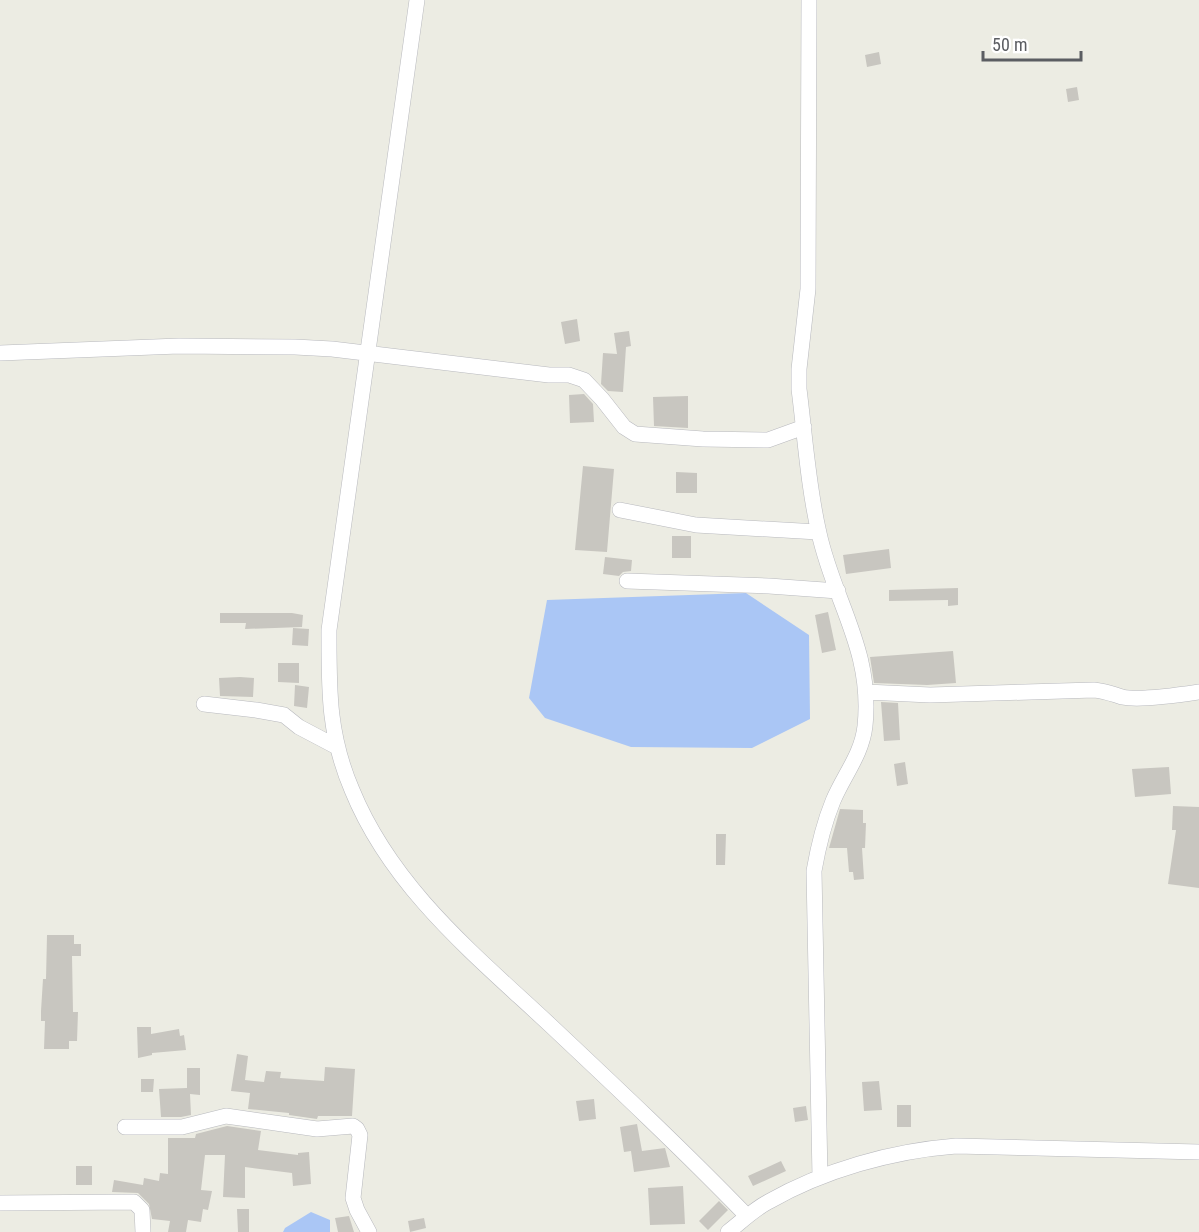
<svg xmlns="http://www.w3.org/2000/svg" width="1199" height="1232" font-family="'Roboto Condensed',sans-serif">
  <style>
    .water { fill: #aac6f5 }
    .building { fill: #c8c6c0 }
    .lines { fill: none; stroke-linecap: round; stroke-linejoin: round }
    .minor-casing { stroke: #b8b9be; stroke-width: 16 }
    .minor { stroke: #fff; stroke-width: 15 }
  </style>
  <rect width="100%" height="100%" fill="#ecece3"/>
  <!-- water -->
  <path class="water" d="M746,593L809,635L810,719L752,748L631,747L545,718L529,698L547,600Z
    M311,1212L330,1220V1232H283L285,1228Z"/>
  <!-- building -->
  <path class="building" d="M879,52L881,64L867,67L865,55Z
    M1077,87L1079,100L1068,102L1066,89Z
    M577,319L580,341L565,344L561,322Z
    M629,331L631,346L626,347L623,392L608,391L601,384L603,353L617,354L614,333Z
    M584,394L593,404L594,422L570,423L569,395Z
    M688,396V428L654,426L653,397Z
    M583,466L614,469L607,552L575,550Z
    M676,472L697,473V493H676Z
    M672,536H691V558H672Z
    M889,549L891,568L846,574L843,555Z
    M605,557L632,560L631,571L623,572L619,576L603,574Z
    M958,588V605L948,606V600L889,601V590Z
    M828,612L836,650L822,653L815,615Z
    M220,613H292L303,615L302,627L245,629L246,623H220Z
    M293,628L309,629L308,646L292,645Z
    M953,651L956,683L927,685L874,683L870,657Z
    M278,663H299V683L278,682Z
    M240,677L254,678L253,697L220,696L219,678Z
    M295,685L309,687L307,708L294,706Z
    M881,702L898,703L900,740L884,741Z
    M905,762L908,784L897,786L894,764Z
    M1169,767L1171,794L1135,797L1132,769Z
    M1173,806L1199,807V888L1168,884L1176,830H1172Z
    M840,809L863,810V823H866L865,848H862L864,879L854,880L853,872H849L847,848H829Z
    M716,834H726L725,865H716Z
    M47,935H74V944H81V956H72L73,1012H78L77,1041H69V1049H44L45,1021H41V1011L43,979H46Z
    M137,1027H151V1034L179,1029L180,1036L184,1035L186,1050L152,1053V1055L138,1058Z
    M237,1054L248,1056L245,1080L264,1082L266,1071L281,1072L280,1078L324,1081L325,1067L355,1069L352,1116H318L317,1119L289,1115V1113L248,1109L250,1093L231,1091Z
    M187,1068H200V1095L190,1094L191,1115L181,1117H161L159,1089L187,1088Z
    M141,1079H154L153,1092H141Z
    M879,1081L882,1110L864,1111L862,1082Z
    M594,1099L596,1119L579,1121L576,1101Z
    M897,1105H911V1127H897Z
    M806,1106L808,1120L795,1122L793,1108Z
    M637,1124L642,1151L665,1148L670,1167L634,1172L631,1151L624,1152L620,1127Z
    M227,1126L261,1131L258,1150L298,1155V1153L309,1152L311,1184L293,1186L292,1173L245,1167V1198L223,1197L225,1155H205L201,1190L212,1191L208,1210L203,1209L201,1222L188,1220L186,1232H168L170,1221L152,1219L149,1204L138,1193L112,1192L114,1180L143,1185L144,1178L159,1181L160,1173L168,1174V1138H195L196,1134Z
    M781,1161L786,1171L753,1186L748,1176Z
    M76,1166H92V1185H76Z
    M683,1186L685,1224L650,1225L648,1188Z
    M719,1201L728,1210L708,1230L699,1221Z
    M237,1209H249V1232H238Z
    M349,1216L354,1232H338L335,1218Z
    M424,1218L426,1228L410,1232L408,1221Z"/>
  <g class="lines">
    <defs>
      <path id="minor" d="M417,0L329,630C329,690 328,734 352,790C392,888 474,954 549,1024C616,1087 683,1150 747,1216
        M809,0L808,289L799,369V389C805,436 808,486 819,533C834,602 873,650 865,726C862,754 844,775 833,801C824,823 818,848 814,871L820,1177
        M0,353L179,346L295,347L332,349L549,375H569L584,380L602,399L624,427L635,434L703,439L768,440L804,427
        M620,510L696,525L818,532
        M627,581L769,586L838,591
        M866,692L930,695L1094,690C1105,691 1112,694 1122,697C1140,701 1179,695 1199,692
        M204,704L256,710L284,715L299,727L337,747
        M125,1127H182L226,1116L317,1129L353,1126L357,1129L360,1135L353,1198L357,1210L369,1232
        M0,1203L134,1202L142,1210L143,1232
        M728,1232C741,1222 753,1210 768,1202C824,1170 892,1151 956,1146L1199,1152"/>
    </defs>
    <!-- minor casing -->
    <use href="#minor" class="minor-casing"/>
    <!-- minor -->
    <use href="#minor" class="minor"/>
  </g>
  <!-- scale -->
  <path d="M983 51v9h98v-9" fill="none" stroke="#5b5d62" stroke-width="3"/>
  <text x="992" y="51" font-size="18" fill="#5b5d62" stroke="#ffffff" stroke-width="4.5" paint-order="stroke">50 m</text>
</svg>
